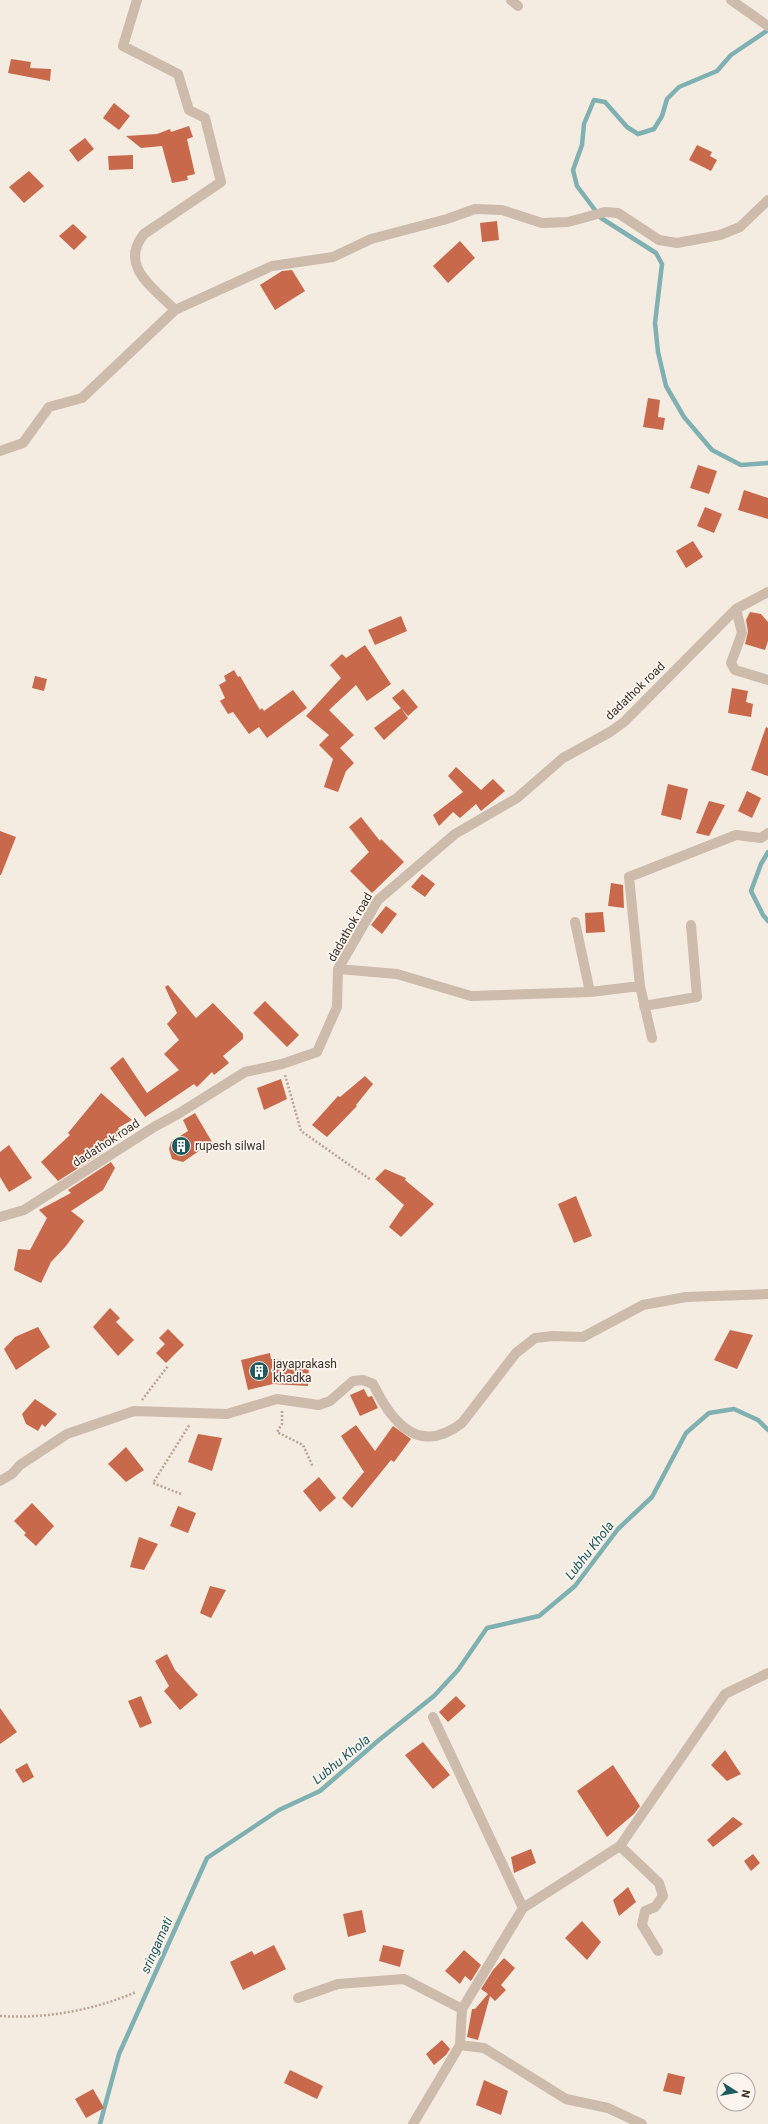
<svg xmlns="http://www.w3.org/2000/svg" width="768" height="2124" font-family="Roboto,sans-serif">
  <style>
    .lines { fill: none; stroke-linecap: round; stroke-linejoin: round }
    .stream { stroke: #7fb0b2; stroke-width: 4.5 }
    .building { fill: #c8694b }
    .path { stroke: #b9a596; stroke-width: 2.5; stroke-dasharray: 2 2; stroke-linecap: butt }
    .street { stroke: #cdbbac; stroke-width: 10 }
    .labels { text-anchor: middle; stroke-width: 3.5; stroke-linejoin: round; paint-order: stroke }
    .street-label { font-size: 12px; fill: #3b302b; stroke: #fbf5ee }
    .poi-label { font-size: 12px; fill: #3b302b; stroke: #fbf5ee; text-anchor: start }
    .water-label { font-size: 13px; font-style: italic; fill: #1f5a5e; stroke: #fbf5ee }
  </style>
  <rect width="100%" height="100%" fill="#f4ebe1"/>
  <g class="lines">
    <!-- stream -->
    <path class="stream" d="M768,30L731,55L717,71L679,87L667,99L662,116L654,129L638,134L627,127L605,102L594,100L584,124L582,145L573,170L577,186L601,218L656,253L662,264L655,323L658,352L666,386L684,417L712,450L741,465L768,463
      M768,852L761,864L751,891L763,915L768,921
      M100,2124L119,2054L207,1858L279,1810L320,1791L379,1740L434,1696L458,1670L487,1628L539,1616L575,1586L618,1529L652,1497L686,1433L709,1413L734,1409L758,1420L768,1430"/>
  </g>
  <!-- building -->
  <path class="building" d="M11,59L31,62L30,68L51,69L50,81L8,73Z
    M114,103L130,116L119,130L103,118Z
    M189,126L193,137L187,139L195,174L187,176L188,180L172,183L162,146L141,148L126,136L157,134L170,129L171,132Z
    M85,138L94,149L78,162L69,150Z
    M697,145L712,152L710,156L717,160L711,171L689,160Z
    M133,155V169L109,170L108,156Z
    M29,171L44,186L24,203L9,187Z
    M497,221L499,240L482,242L480,223Z
    M73,224L87,237L74,250L59,236Z
    M460,241L475,258L448,283L433,266Z
    M292,270L305,291L275,310L260,285L282,271Z
    M648,398L660,400L658,417L665,418L663,430L643,427Z
    M698,465L717,471L709,494L690,488Z
    M744,490L768,498V519L738,510Z
    M705,507L722,514L714,533L697,526Z
    M693,541L703,557L686,568L676,551Z
    M750,612L761,614L768,622V641L765,650L745,644L748,632L746,620Z
    M401,616L407,631L375,645L368,630Z
    M365,645L391,684L367,701L356,685L329,710L354,735L340,748L354,763L346,771L338,792L324,787L333,759L319,745L329,735L306,716L341,678L330,665L342,654L346,658Z
    M234,670L238,677L240,676L260,710L262,708L264,711L293,690L307,708L267,738L259,727L249,734L233,712L228,714L220,701L225,698L219,685L226,681L224,676Z
    M35,676L47,679L44,691L32,688Z
    M732,688L748,691L746,702L753,704L751,717L728,713Z
    M403,689L418,707L408,716L392,698Z
    M401,708L408,718L384,740L374,728Z
    M766,727L768,728V776L751,770Z
    M456,767L481,790L493,779L505,791L481,811L476,804L460,818L453,812L439,826L433,815L463,792L448,776Z
    M668,784L688,789L681,820L661,815Z
    M747,791L761,798L752,818L738,811Z
    M709,801L725,805L709,836L696,833Z
    M361,817L380,841L381,839L404,862L372,893L350,871L369,852L349,827Z
    M0,831L16,837L1,875H0Z
    M422,874L435,884L425,897L411,887Z
    M611,883L623,885L624,908L608,906Z
    M386,906L397,914L382,934L371,925Z
    M603,912L605,932L586,933L585,913Z
    M168,985L196,1018L213,1003L243,1034V1039L223,1056L229,1063L214,1075L212,1072L197,1087L194,1084L145,1117L110,1068L123,1057L147,1093L179,1070L164,1054L179,1040L167,1024L177,1013L165,987Z
    M265,1001L299,1035L287,1047L253,1013Z
    M365,1076L373,1084L356,1105L357,1106L327,1137L312,1125L338,1096L340,1097Z
    M281,1079L287,1099L264,1110L257,1088Z
    M101,1093L132,1120L118,1128L121,1134L95,1147L103,1152L58,1181L41,1162L70,1135L68,1133Z
    M195,1113L212,1142L183,1162L172,1159L169,1149L171,1142L188,1131L183,1120Z
    M9,1145L32,1178L9,1192L0,1177V1152Z
    M111,1162L115,1168L103,1190L71,1211L84,1221L66,1246L51,1262L41,1283L14,1270L18,1249L30,1250L47,1218L39,1210L71,1193L68,1190Z
    M385,1169L406,1178L405,1180L434,1204L401,1237L389,1227L404,1205L375,1179Z
    M576,1196L592,1236L574,1243L558,1204Z
    M110,1308L120,1318L116,1322L134,1340L118,1356L93,1327Z
    M38,1327L50,1347L16,1370L4,1349L15,1337Z
    M168,1329L184,1345L166,1363L156,1353L165,1344L159,1338Z
    M730,1330L753,1335L737,1369L714,1360Z
    M270,1353L271,1359L309,1362L308,1386L273,1384L248,1390L241,1360Z
    M364,1389L368,1397L372,1396L378,1408L360,1416L350,1395Z
    M35,1399L57,1414L45,1427L42,1424L38,1431L26,1424L22,1414Z
    M356,1425L375,1451L393,1426L411,1439L394,1462L391,1460L352,1508L342,1498L364,1472L341,1436Z
    M198,1434L222,1438L212,1471L188,1462Z
    M126,1447L144,1470L126,1482L108,1464Z
    M319,1477L336,1498L320,1512L303,1491Z
    M32,1503L54,1526L36,1546L24,1535L26,1533L14,1521Z
    M178,1506L196,1513L188,1533L170,1526Z
    M139,1537L158,1544L144,1570L130,1567Z
    M210,1586L226,1590L211,1618L200,1613Z
    M167,1654L175,1670L198,1695L180,1710L164,1691L169,1686L155,1661Z
    M141,1696L152,1723L140,1728L128,1701Z
    M456,1696L466,1706L448,1722L439,1712Z
    M0,1708L17,1732L0,1744Z
    M423,1742L450,1775L433,1789L405,1755Z
    M725,1750L741,1774L727,1781L711,1765Z
    M27,1763L34,1777L23,1783L15,1770Z
    M613,1765L640,1806L634,1814L607,1837L577,1791Z
    M733,1817L743,1824L713,1847L707,1840Z
    M531,1849L536,1863L514,1873L511,1857Z
    M753,1854L760,1863L751,1871L744,1861Z
    M628,1887L636,1902L619,1916L613,1900Z
    M362,1910L366,1932L348,1937L343,1914Z
    M582,1921L601,1942L587,1960L565,1938Z
    M274,1945L286,1969L243,1990L230,1962L252,1951L254,1955Z
    M383,1945L404,1950L400,1967L379,1961Z
    M464,1950L481,1965L471,1981L465,1976L460,1984L445,1971Z
    M504,1958L515,1968L501,1985L506,1990L495,2001L490,1996L478,2040L467,2037L472,2009H475L488,1994L481,1989L493,1970Z
    M442,2040L450,2049L446,2055L434,2065L426,2054Z
    M290,2070L323,2086L317,2099L284,2083Z
    M668,2073L685,2077L681,2095L663,2091Z
    M484,2080L508,2091L501,2115L476,2105Z
    M93,2089L104,2108L86,2118L75,2099Z"/>
  <g class="lines">
    <!-- path -->
    <path class="path" d="M285,1075L301,1131L371,1180
      M142,1400L168,1366
      M282,1411V1424L277,1432L303,1445L313,1467
      M181,1494L153,1483L190,1424
      M0,2016C46,2019 94,2010 136,1992"/>
    <!-- street -->
    <path class="street" d="M137,0L123,46L178,74L189,110L205,118L221,182L144,234C118,266 154,288 175,310
      M511,0L518,6
      M731,0L768,26
      M0,451L23,443L49,407L82,398L175,310L272,266L333,257L371,239L447,219L475,209L502,210L542,223L568,222L605,212L618,213L659,240L677,243L720,235L740,227L768,200
      M736,609L742,633L731,663L735,670L768,680
      M575,922L590,992
      M338,969L397,974L471,996L590,992L640,986
      M644,1006L697,997L691,925
      M652,1038L640,986L629,877L736,835L761,838L768,833
      M0,1217L24,1210L154,1127L178,1114L245,1072L282,1064L317,1052L337,1007L338,969L378,900L455,834L517,798L563,758L610,732L624,722L736,609L768,592
      M0,1481L12,1474L20,1465L67,1434L134,1411L227,1414L277,1399L319,1405L330,1401L353,1381L363,1380L373,1384C392,1423 419,1456 462,1423L516,1353L535,1338L553,1336L583,1337L643,1305L686,1297L768,1294
      M433,1717L523,1908
      M620,1846L659,1883L663,1896L655,1907L645,1911L642,1925L658,1951
      M298,1998L338,1984L404,1979L462,2009
      M460,2045L484,2048L566,2099L608,2108L642,2124
      M413,2124L460,2045L462,2009L523,1908L620,1846L725,1694L768,1673"/>
  </g>
  <!-- icons -->
  <defs>
    <symbol id="building-disc" viewBox="-11 -11 22 22"><circle r="9.5" fill="#1f5a5e" stroke="#fbf5ee"/><path d="M-4-6H4V6H1V3H-1V6H-4ZM-2.5-4.3h1.7v1.8h-1.7ZM.8-4.3h1.7v1.8H.8ZM-2.5-1h1.7V.8h-1.7ZM.8-1h1.7V.8H.8Z" fill="#fff"/></symbol>
  </defs>
  <g fill-rule="evenodd">
    <use href="#building-disc" x="170" y="1135" width="22" height="22"/>
    <use href="#building-disc" x="248" y="1360" width="22" height="22"/>
  </g>
  <g class="labels">
    <!-- street labels -->
    <g class="street-label">
      <text transform="translate(635 691) rotate(-44)" y="4">dadathok road</text>
      <text transform="translate(350 927) rotate(-60)" y="4">dadathok road</text>
      <text transform="translate(106 1143) rotate(-33)" y="4">dadathok road</text>
    </g>
    <!-- poi labels -->
    <g class="poi-label">
      <text x="195" y="1150">rupesh silwal</text>
      <text x="273" y="1368">jayaprakash<tspan x="273" dy="14">khadka</tspan></text>
    </g>
    <!-- water labels -->
    <g class="water-label">
      <text transform="translate(589 1550) rotate(-52)" y="5">Lubhu Khola</text>
      <text transform="translate(341 1759) rotate(-39)" y="5">Lubhu Khola</text>
      <text transform="translate(156 1945) rotate(-66)" y="5">sringamati</text>
    </g>
  </g>
  <!-- north arrow -->
  <g transform="translate(736 2092) rotate(101)"><circle r="19" fill="#fbf5ee" stroke="#aea6a0"/>
  <path d="M0-3L7 15L0 10L-7 15Z" fill="#1f5a5e"/>
  <text y="-6" font-size="11" font-weight="bold" text-anchor="middle" fill="#3b302b">N</text>
  </g>
</svg>
